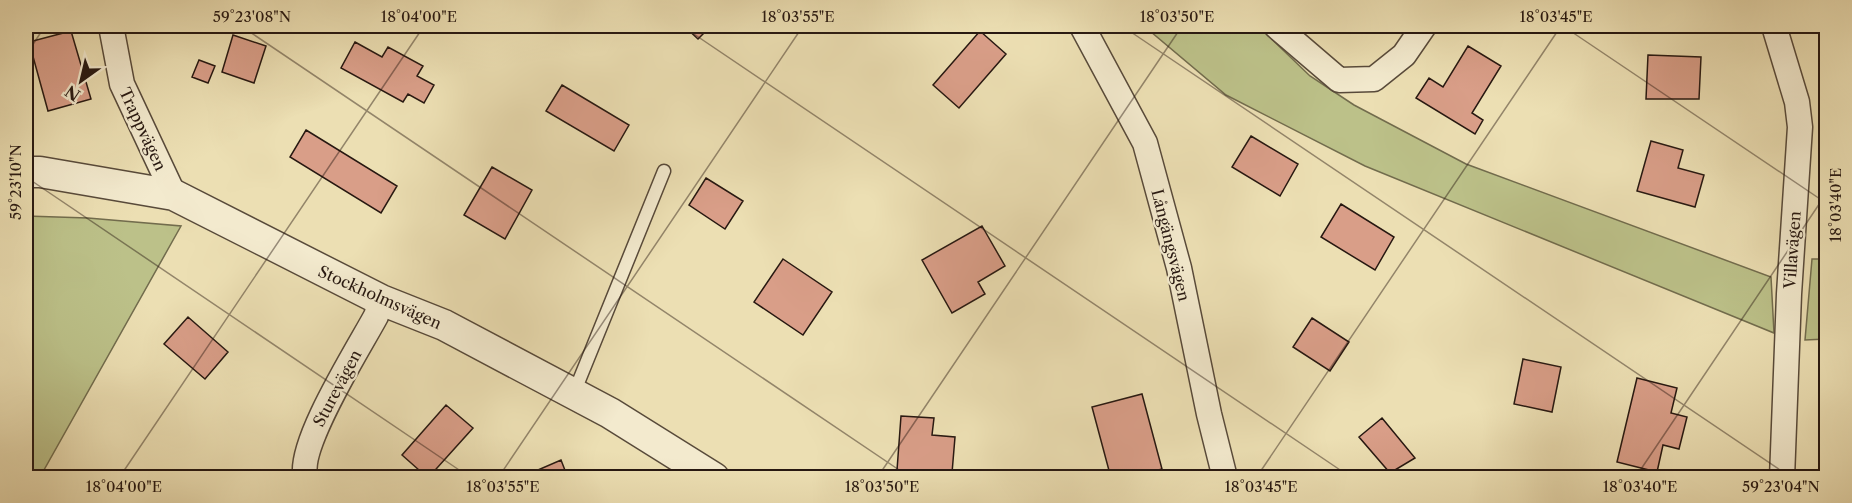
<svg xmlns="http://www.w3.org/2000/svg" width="1852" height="503" font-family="'Libre Caslon Text',serif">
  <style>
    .green { fill: #bcc189; stroke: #726c4d; stroke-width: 1.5 }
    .building { fill: #d99e88; stroke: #271811; stroke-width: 1.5 }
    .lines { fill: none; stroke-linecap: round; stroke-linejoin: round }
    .service-casing { stroke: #584a3a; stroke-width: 15 }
    .minor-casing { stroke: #584a3a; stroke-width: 27 }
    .tertiary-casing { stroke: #584a3a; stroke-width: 33 }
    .service { stroke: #f3eace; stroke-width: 12 }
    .minor { stroke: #f3eace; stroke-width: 24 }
    .tertiary { stroke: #f3eace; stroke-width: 30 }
    .ticks { fill: none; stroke: #271811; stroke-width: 1.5; stroke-opacity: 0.45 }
    .labels { text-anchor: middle; stroke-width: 4.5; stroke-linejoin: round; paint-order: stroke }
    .street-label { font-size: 16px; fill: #271811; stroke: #f3eace }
    .neatline { fill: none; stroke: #271811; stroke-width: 2 }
    .ticks-label { font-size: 15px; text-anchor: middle; fill: #271811 }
  </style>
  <rect width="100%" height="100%" fill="#ecdfb3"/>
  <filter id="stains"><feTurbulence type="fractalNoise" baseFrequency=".00333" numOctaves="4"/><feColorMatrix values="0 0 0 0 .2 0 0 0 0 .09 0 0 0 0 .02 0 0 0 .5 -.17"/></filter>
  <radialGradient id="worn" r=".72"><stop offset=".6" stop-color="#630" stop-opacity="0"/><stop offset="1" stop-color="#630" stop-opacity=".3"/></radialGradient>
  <!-- green -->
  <path class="green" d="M1144,26H1258L1310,76L1354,105L1466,164L1771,277L1774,333L1365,166L1226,95Z
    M26,216L88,218L181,226L40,477H26Z
    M1812,259H1826V339L1805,340Z"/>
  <!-- building -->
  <path class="building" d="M684,26H711L698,39Z
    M71,31L91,99L48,111L29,42Z
    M980,31L1006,54L959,108L933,85Z
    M233,35L266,46L254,83L222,72Z
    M355,42L382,57L388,47L423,66L417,76L434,85L424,103L408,94L403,102L341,68Z
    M1468,46L1501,66L1472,113L1483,120L1475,134L1416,98L1429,78L1443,87Z
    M1648,55L1701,57L1699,99H1646Z
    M199,60L215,66L208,83L192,77Z
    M562,85L629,125L614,151L546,111Z
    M306,130L397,186L381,213L290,157Z
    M1251,136L1298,164L1280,196L1232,167Z
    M1651,141L1683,150L1678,168L1704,175L1695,207L1637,191Z
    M492,167L532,190L505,239L464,215Z
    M706,178L743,201L725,229L689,205Z
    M1341,204L1394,237L1375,270L1321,237Z
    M982,226L1005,266L978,282L985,294L952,313L922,260Z
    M783,259L832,292L803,335L754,302Z
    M188,317L228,352L205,379L164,344Z
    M1312,318L1349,342L1330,371L1293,347Z
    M1523,359L1561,367L1552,412L1514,404Z
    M1637,378L1677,388L1671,413L1687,417L1679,449L1663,445L1657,472L1617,462Z
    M1142,394L1162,469L1129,478H1111L1092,407Z
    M446,405L473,428L428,478L402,455Z
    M901,416L934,418L932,435L955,437L952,473L897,470Z
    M1382,418L1415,458L1390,473L1359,437Z
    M561,460L568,478H524V476Z"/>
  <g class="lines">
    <defs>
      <path id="service" d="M574,393L664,171"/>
      <path id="minor" d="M111,26L122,84L174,195
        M1082,26L1145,143L1179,268L1209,414L1225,478
        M1276,26L1339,80L1374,79L1404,55L1424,26
        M1774,26L1797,102L1800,127L1789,294L1782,478
        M306,478C295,448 360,346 376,316L381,300"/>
      <path id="tertiary" d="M26,172H40L174,195L381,300L444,325L610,413L714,478"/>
    </defs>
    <!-- service casing -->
    <use href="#service" class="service-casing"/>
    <!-- minor casing -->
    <use href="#minor" class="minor-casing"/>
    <!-- tertiary casing -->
    <use href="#tertiary" class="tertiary-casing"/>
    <!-- service -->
    <use href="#service" class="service"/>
    <!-- minor -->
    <use href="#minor" class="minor"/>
    <!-- tertiary -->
    <use href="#tertiary" class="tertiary"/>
  </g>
  <!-- ticks -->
  <path class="ticks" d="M241,26L911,478M682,26L1352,478M1122,26L1792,478M1563,26L1826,203M26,55L45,26M26,177L471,478M26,474L30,478M119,478L424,26M498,478L803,26M877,478L1182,26M1256,478L1561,26M1635,478L1826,194"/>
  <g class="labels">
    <!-- street labels -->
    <g class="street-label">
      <text transform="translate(143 129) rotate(65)" y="6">Trappvägen</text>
      <text transform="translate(1171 245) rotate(76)" y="6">Långängsvägen</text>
      <text transform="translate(1792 250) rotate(-86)" y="6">Villavägen</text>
      <text transform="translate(380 297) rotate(24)" y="6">Stockholmsvägen</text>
      <text transform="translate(337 388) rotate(-62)" y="6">Sturevägen</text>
    </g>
  </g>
  <!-- margin -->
  <rect width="1852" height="503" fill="none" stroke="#ecdfb3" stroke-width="66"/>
  <!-- north arrow -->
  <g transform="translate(81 81) rotate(214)" stroke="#f3eace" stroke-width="4.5" paint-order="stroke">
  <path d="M0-4.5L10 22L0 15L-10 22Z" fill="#271811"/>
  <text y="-9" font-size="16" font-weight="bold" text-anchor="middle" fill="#271811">N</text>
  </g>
  <rect x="33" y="33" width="1786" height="437" class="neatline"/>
  <g class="ticks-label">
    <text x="252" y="22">59°23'08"N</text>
    <text x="419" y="22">18°04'00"E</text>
    <text x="798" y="22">18°03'55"E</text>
    <text x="1177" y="22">18°03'50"E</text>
    <text x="1556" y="22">18°03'45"E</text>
    <text transform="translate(16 182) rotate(-90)" y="5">59°23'10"N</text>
    <text transform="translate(1836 205) rotate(-90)" y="5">18°03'40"E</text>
    <text x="124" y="492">18°04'00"E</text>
    <text x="503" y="492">18°03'55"E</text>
    <text x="882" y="492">18°03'50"E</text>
    <text x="1261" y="492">18°03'45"E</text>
    <text x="1640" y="492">18°03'40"E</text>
    <text x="1781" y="492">59°23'04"N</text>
  </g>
  <rect width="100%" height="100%" filter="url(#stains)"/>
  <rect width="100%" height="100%" fill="url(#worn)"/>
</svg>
